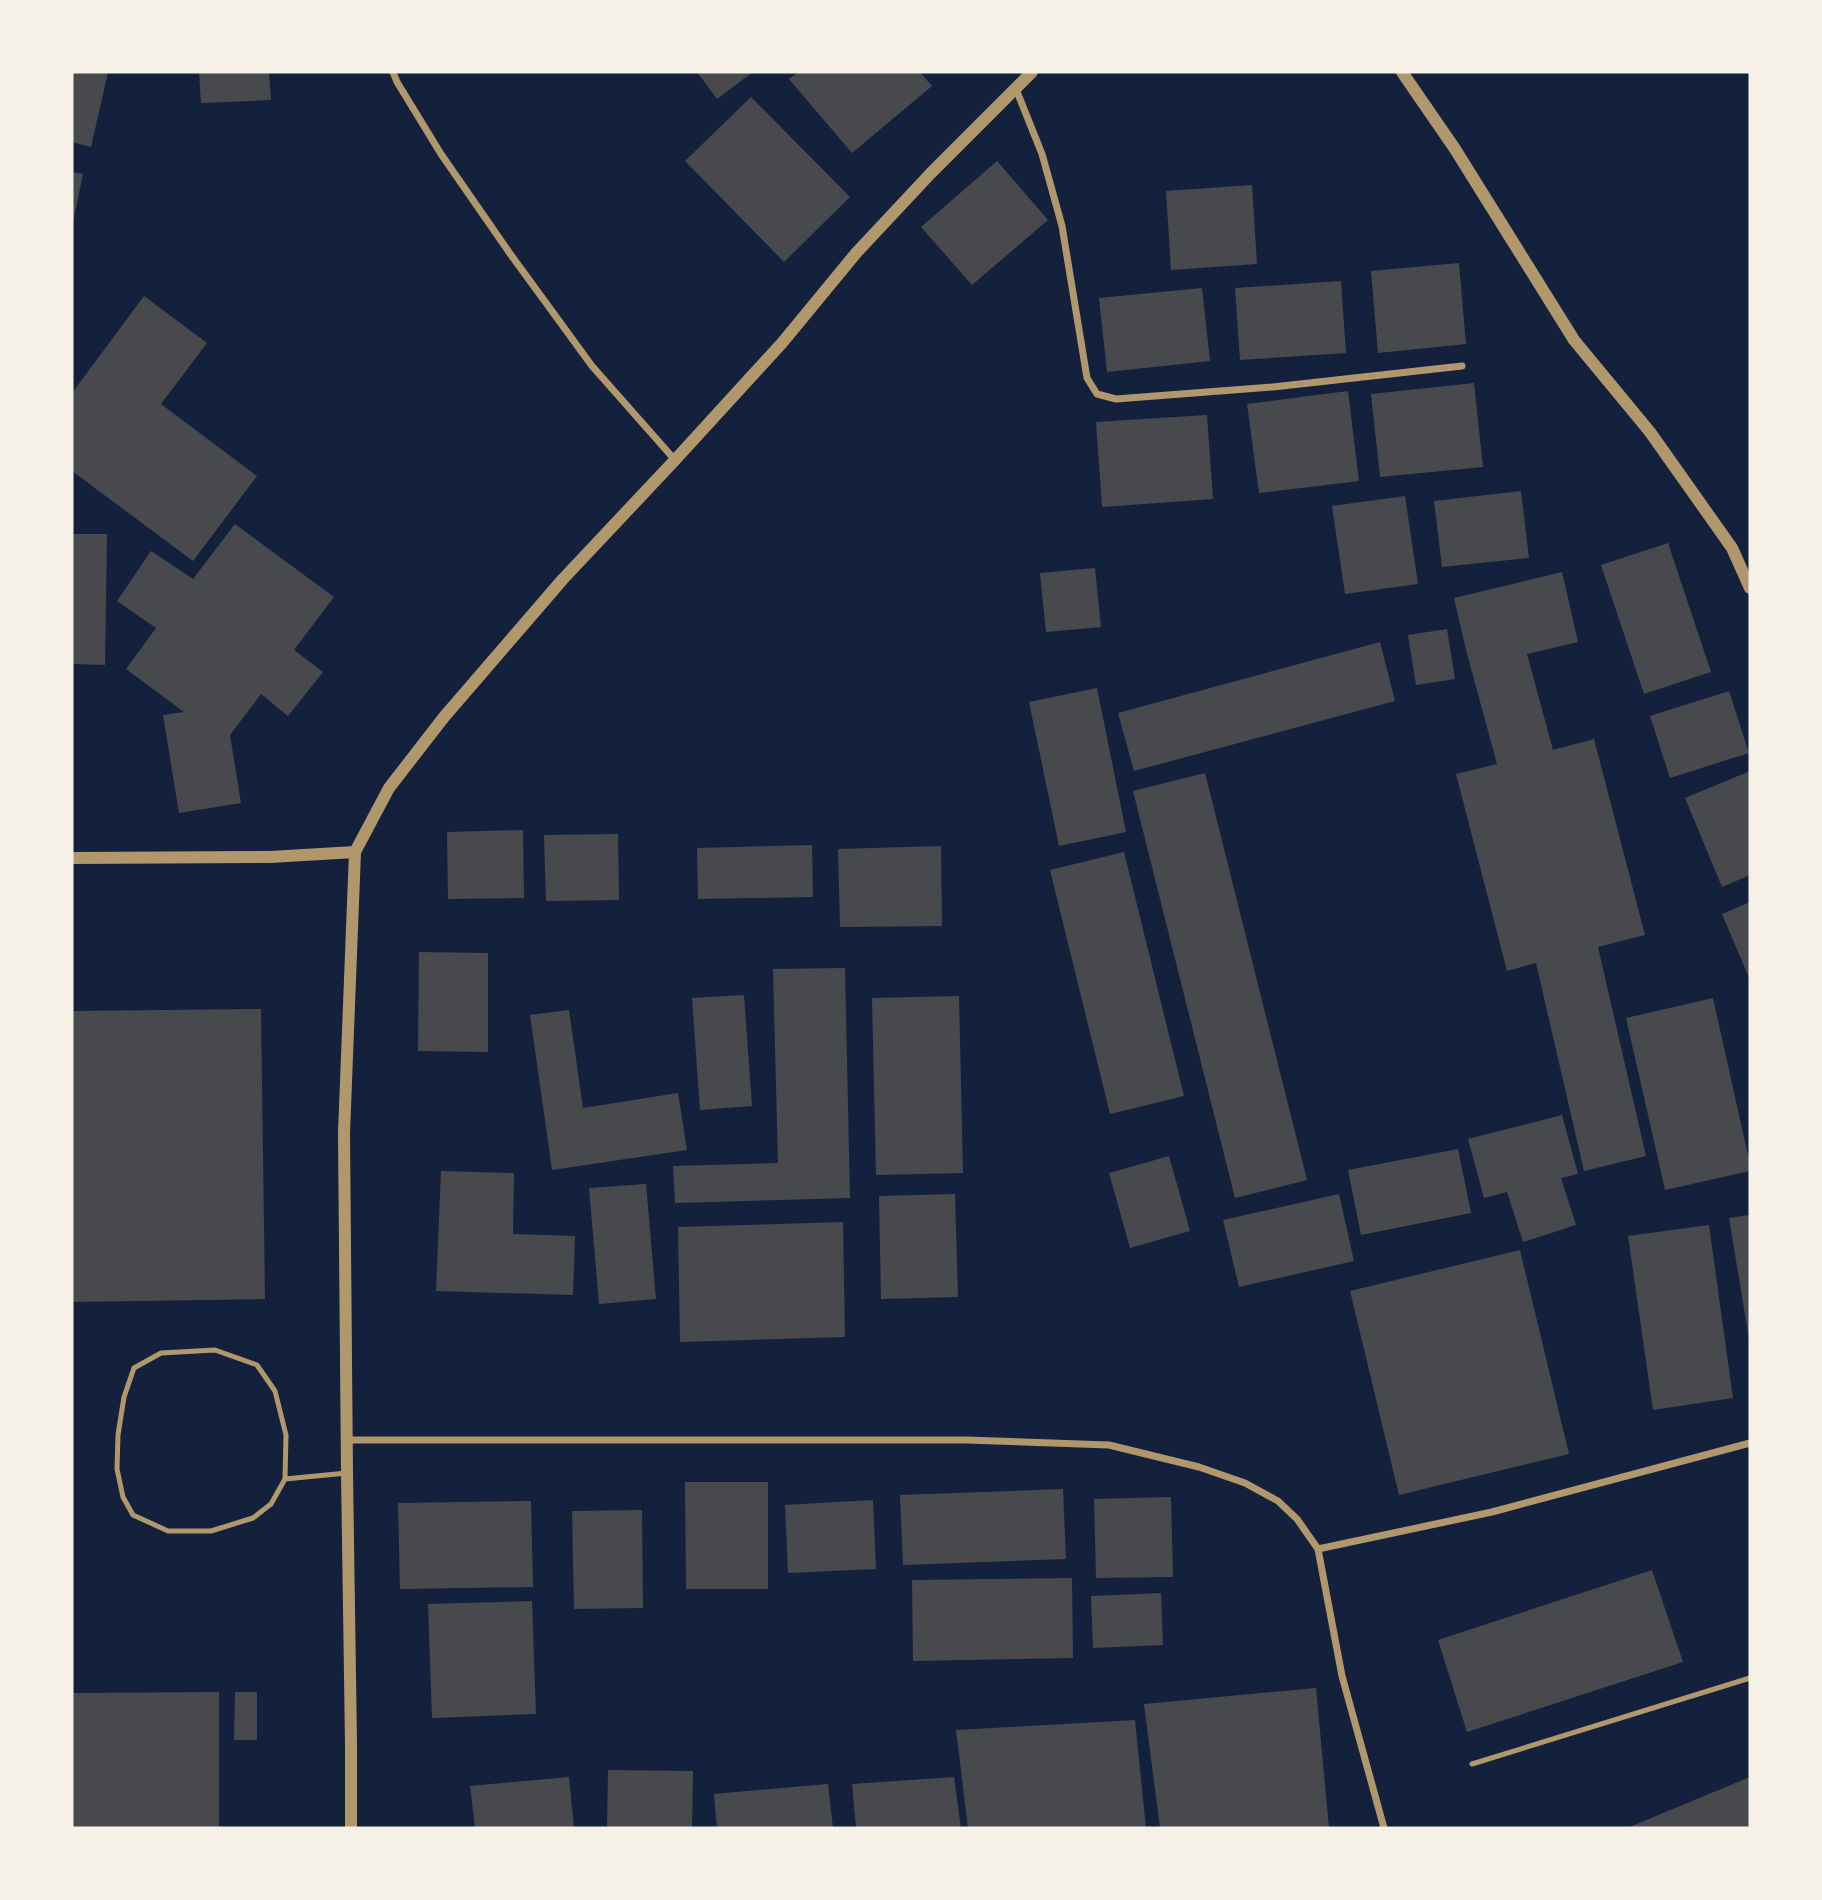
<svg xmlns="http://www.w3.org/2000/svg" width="1822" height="1900" font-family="'IBM Plex Serif',serif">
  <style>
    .building { fill: #48494c }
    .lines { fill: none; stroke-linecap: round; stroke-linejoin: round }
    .service { stroke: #b1986c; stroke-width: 5 }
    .minor { stroke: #b1986c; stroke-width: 7 }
    .tertiary { stroke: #b1986c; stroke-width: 12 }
  </style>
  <rect width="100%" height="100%" fill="#14213d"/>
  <!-- building -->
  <path class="building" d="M72,72H108L91,147L72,142Z
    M199,72H269L271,100L201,103Z
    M697,72H753L717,99Z
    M798,72H920L932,86L852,153L789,79Z
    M751,97L850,197L784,262L685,161Z
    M997,161L1048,220L972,285L921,227Z
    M72,172L83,174L73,222H72Z
    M1252,185L1257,264L1171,270L1166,191Z
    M1459,263L1466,344L1378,353L1371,271Z
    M1341,281L1346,353L1240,360L1235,288Z
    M1202,288L1210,361L1107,372L1099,298Z
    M144,296L207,343L161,404L257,476L193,561L72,471V393Z
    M1474,383L1483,467L1380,477L1371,394Z
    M1348,391L1359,481L1259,493L1247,404Z
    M1207,415L1213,499L1102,507L1096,422Z
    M1521,491L1529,558L1442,567L1434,501Z
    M1405,496L1418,584L1345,594L1332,506Z
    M235,524L334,597L294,650L323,672L288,716L261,694L230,735L241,803L179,813L163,715L184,712L126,669L156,628L117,601L151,551L193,579Z
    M72,534H107L105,665L72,664Z
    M1668,543L1711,672L1644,694L1601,565Z
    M1095,568L1101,627L1046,632L1040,573Z
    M1562,572L1578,642L1527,654L1553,750L1594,739L1645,935L1598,947L1646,1156L1584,1171L1536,963L1507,971L1456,774L1497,764L1466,650L1454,598Z
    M1447,629L1455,679L1416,685L1408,635Z
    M1380,642L1395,701L1134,771L1118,713Z
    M1097,688L1126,832L1059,846L1029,702Z
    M1729,691L1749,753L1670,778L1650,716Z
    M1750,771V875L1722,887L1685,798Z
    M1205,773L1307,1180L1235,1198L1133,791Z
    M523,830L524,898L448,899L447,832Z
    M618,834L619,900L546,901L544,835Z
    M812,845L813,897L698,899L697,848Z
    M941,846L942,926L840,927L838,849Z
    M1124,852L1184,1096L1110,1114L1050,870Z
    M1750,902V980L1722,914Z
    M419,952L488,953V1052L418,1051Z
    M845,968L850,1198L675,1203L673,1166L778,1163L773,969Z
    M744,995L752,1106L700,1110L692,998Z
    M959,996L963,1173L876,1175L872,998Z
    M1713,998L1750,1164V1171L1665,1190L1626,1018Z
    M261,1009L265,1299L72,1302V1011Z
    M569,1010L583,1108L678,1093L687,1150L552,1170L530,1015Z
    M1562,1115L1578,1174L1561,1178L1576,1225L1523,1242L1507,1192L1484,1198L1468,1139Z
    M1458,1149L1471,1213L1361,1235L1348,1170Z
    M1169,1156L1190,1231L1130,1248L1109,1173Z
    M441,1171L514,1173L513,1234L575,1236L573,1295L436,1291Z
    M646,1184L656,1299L599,1304L589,1188Z
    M955,1194L958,1297L881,1299L879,1196Z
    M1339,1194L1354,1261L1239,1287L1223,1220Z
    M1750,1215V1339H1749L1729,1218Z
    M843,1222L845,1337L680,1342L678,1227Z
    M1709,1225L1733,1398L1653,1410L1628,1236Z
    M1520,1250L1569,1454L1399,1495L1350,1291Z
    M685,1482H768V1589H686Z
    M1063,1489L1066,1559L903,1565L900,1495Z
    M1171,1497L1173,1577L1096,1578L1094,1499Z
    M873,1500L876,1569L788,1573L785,1505Z
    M531,1501L533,1587L400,1589L398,1503Z
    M642,1510L643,1608L574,1609L572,1511Z
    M1652,1570L1683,1662L1467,1732L1438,1640Z
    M1072,1578L1073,1658L913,1661L912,1580Z
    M1161,1593L1163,1645L1093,1648L1091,1596Z
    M532,1601L536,1714L432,1718L428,1604Z
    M1316,1688L1329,1828H1160L1144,1704Z
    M219,1692V1828H72V1693Z
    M235,1692H257V1740H234Z
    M1135,1720L1146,1828H968L956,1730Z
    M608,1770L693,1771L692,1828H607Z
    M569,1777L574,1828H475L470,1786Z
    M954,1777L961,1828H856L852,1784Z
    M1750,1777V1828H1627Z
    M828,1784L833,1828H717L714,1794Z"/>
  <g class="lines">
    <!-- service -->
    <path class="service" d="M215,1350L257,1365L275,1391L286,1435L285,1479L271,1504L253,1518L211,1531H168L133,1515L123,1497L117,1469L118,1435L124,1397L134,1368L161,1353Z
      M285,1479L347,1473
      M1472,1764L1750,1678"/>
    <!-- minor -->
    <path class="minor" d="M393,72L397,82L441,154L511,255L592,366L675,460
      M1016,89L1042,154L1062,226L1087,378L1097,394L1116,399L1273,387L1462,366
      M346,1440H966L1109,1445L1199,1467L1245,1483L1278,1501L1297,1519L1318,1549L1342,1676L1384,1828
      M1318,1549L1492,1512L1750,1443"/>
    <!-- tertiary -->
    <path class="tertiary" d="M1402,72L1455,149L1574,340L1650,432L1732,548L1750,588
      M72,858L270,857L355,852
      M351,1828V1743L347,1473L344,1133L355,852L389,788L444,717L563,579L675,460L782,343L857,252L931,173L1032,72"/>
  </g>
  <!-- border -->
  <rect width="1822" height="1900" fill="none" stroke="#f6f1e7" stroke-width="147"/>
</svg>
